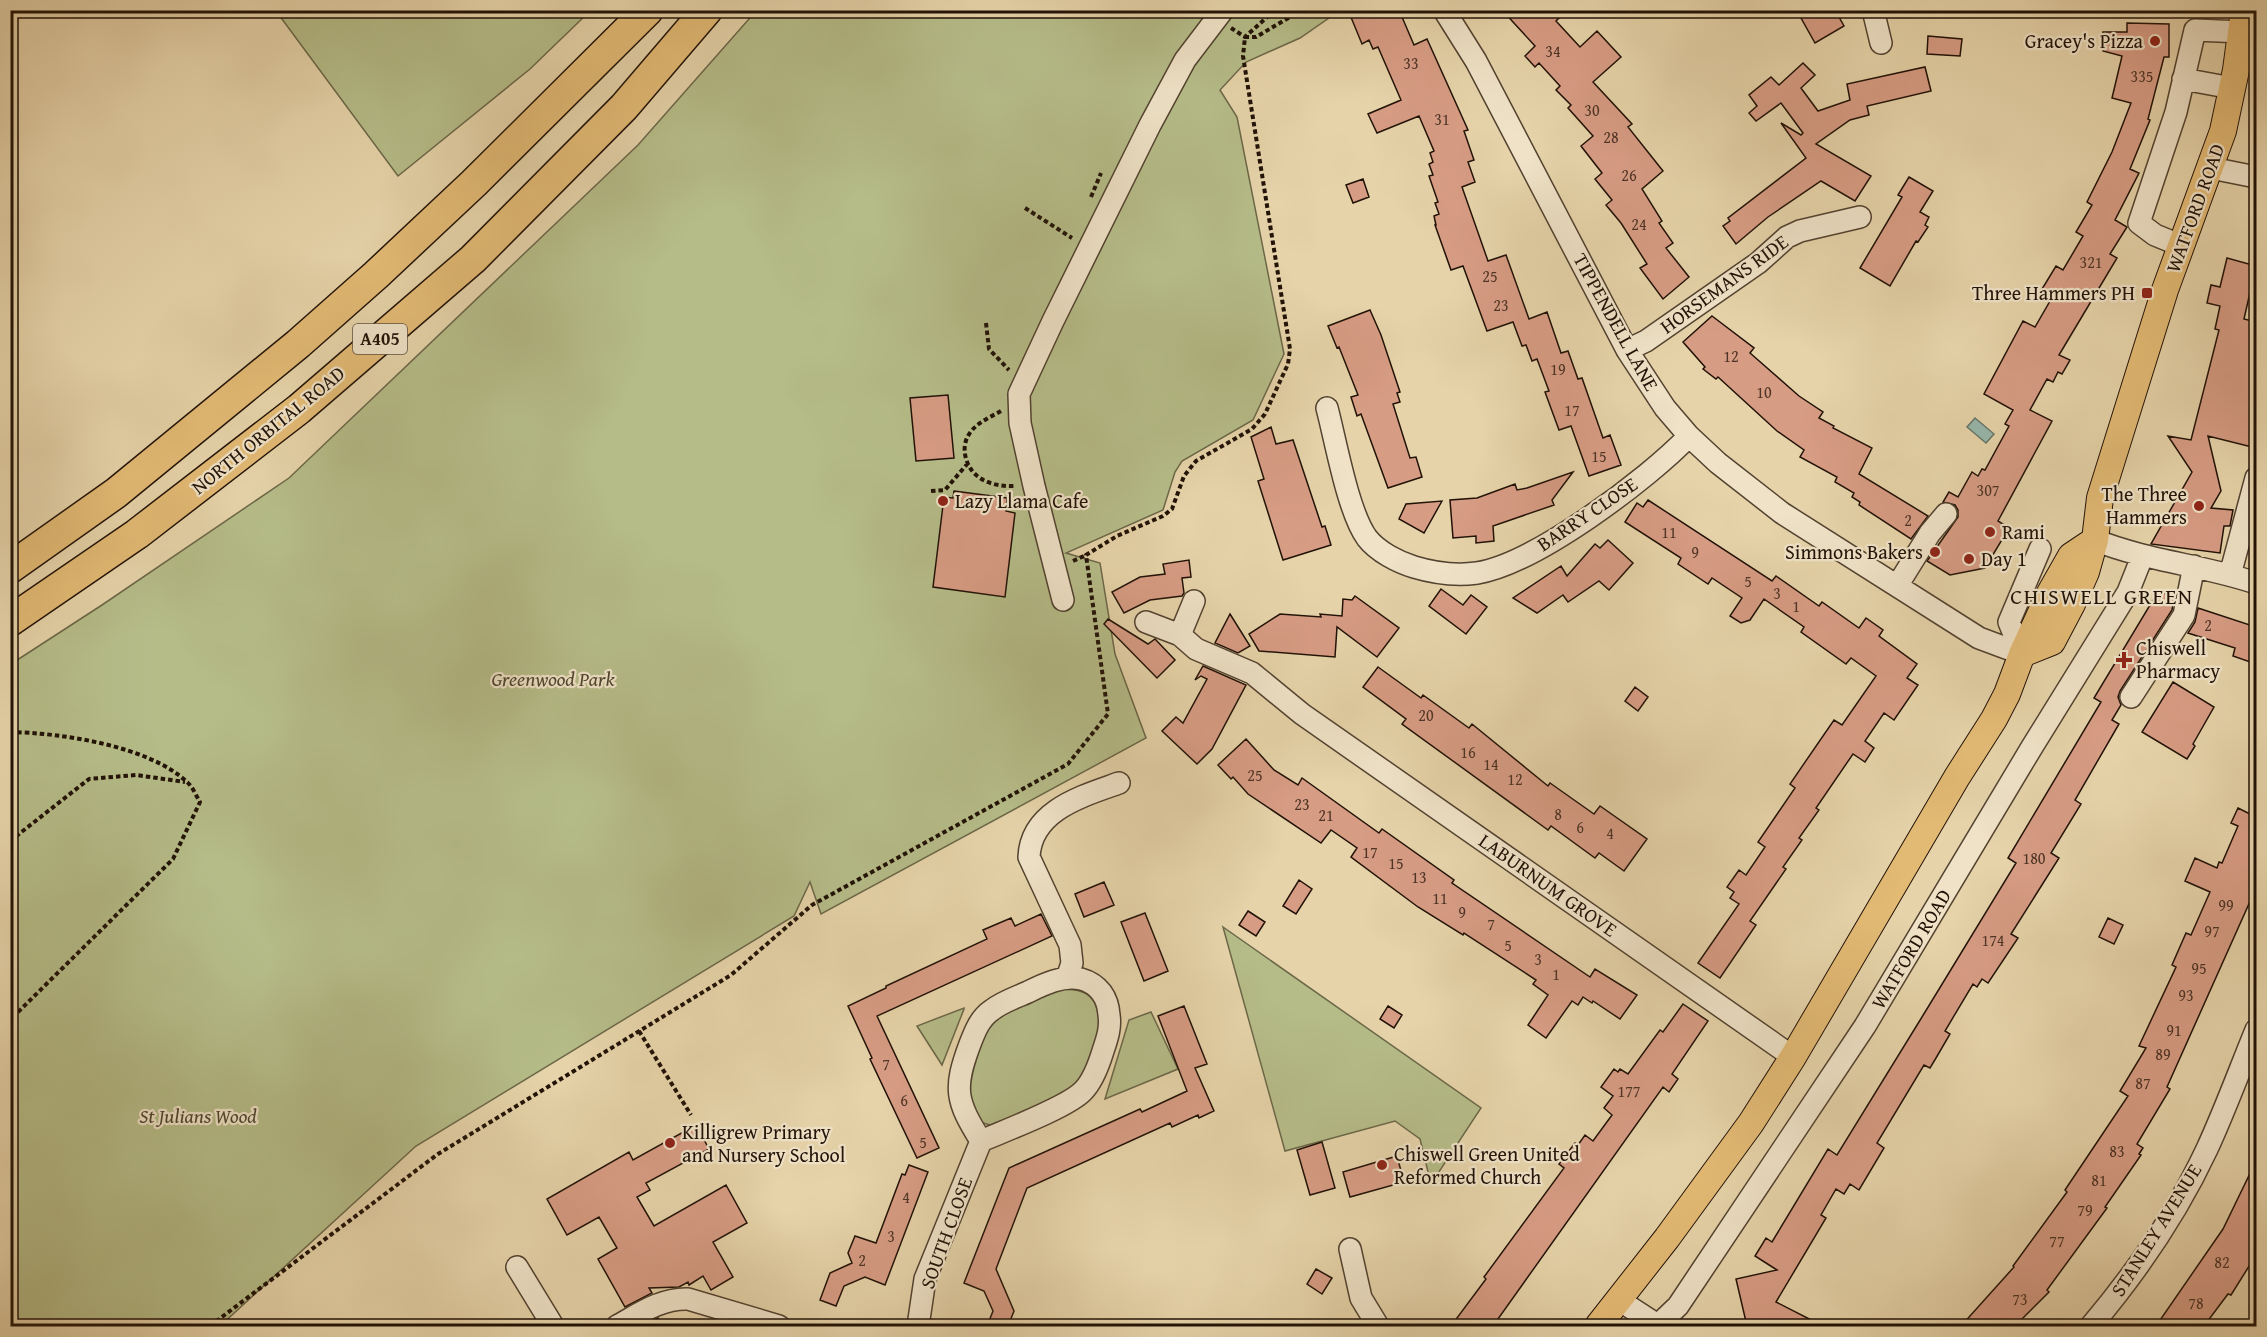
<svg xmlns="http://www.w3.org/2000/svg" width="2267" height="1337" font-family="'Gentium Book Plus',serif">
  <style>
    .green { fill: #b5bc88; stroke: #6b6748; stroke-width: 1.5 }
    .water { fill: #96b7ab; stroke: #677569; stroke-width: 1.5 }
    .building { fill: #d79c84; stroke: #211207; stroke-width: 1.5 }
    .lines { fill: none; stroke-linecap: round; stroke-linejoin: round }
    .minor-casing { stroke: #524230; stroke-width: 24 }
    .major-casing { stroke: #211207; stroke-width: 28 }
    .highway-casing { stroke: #211207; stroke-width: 33 }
    .path { stroke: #211207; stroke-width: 4; stroke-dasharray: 4.5 3; stroke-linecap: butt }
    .minor { stroke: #efe2c7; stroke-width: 21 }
    .major { stroke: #e3ba74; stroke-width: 26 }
    .highway { stroke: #e3ba74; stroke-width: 30 }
    .poi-dot { fill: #8f2418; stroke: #efe2c7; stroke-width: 2 }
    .labels { text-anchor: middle; stroke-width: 4.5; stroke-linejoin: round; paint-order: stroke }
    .number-label { font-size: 16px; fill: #4e3426 }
    .shield { fill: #efe2c7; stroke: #5f5041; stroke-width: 1.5 }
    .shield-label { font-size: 18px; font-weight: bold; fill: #211207 }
    .poi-label { font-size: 20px; fill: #211207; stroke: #efe2c7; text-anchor: start }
    .street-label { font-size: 20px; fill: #211207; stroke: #efe2c7 }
    .park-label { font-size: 20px; font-style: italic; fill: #4d452e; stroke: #efe2c7 }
    .quarter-label { font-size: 22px; letter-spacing: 1.5px; fill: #211207; stroke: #efe2c7 }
  </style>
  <rect width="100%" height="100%" fill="#e6d3a9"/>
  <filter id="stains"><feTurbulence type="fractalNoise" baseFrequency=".00333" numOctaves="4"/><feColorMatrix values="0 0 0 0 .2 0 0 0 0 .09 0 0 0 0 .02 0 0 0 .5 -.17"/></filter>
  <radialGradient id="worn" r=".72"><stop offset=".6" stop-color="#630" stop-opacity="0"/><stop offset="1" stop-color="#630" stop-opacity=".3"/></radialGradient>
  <!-- green -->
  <path class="green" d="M276,11H590L530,69L398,176Z
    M756,11H1339L1300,38L1246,62L1220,90L1237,117L1284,354L1253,420L1182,461L1175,472L1163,510L1066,553L1100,563L1115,654L1146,738L821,914L810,882L794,916L416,1146L220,1326H11V664L102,605L289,478L638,145Z
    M1223,927L1481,1108L1431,1184L1420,1139L1395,1121L1285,1151Z
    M1057,989C1067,989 1080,989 1088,995C1104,1006 1100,1045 1093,1060C1089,1068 1081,1080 1074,1087C1066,1096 1015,1117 1001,1124L990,1125L980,1122L968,1100L969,1067L988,1025L1003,1011Z
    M964,1008V1009L942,1065L917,1026Z
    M1151,1012L1178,1069L1105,1099L1129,1020Z"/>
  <!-- water -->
  <path class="water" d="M1975,418L1994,434L1986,443L1967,427Z"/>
  <!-- building -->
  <path class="building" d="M1348,10H1399L1414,45L1427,39L1468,130L1464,131L1474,160L1468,162L1475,182L1462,187L1488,261L1506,255L1529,319L1547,312L1561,353L1568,351L1578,379L1582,378L1603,438L1610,435L1621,465L1589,476L1571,426L1559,430L1545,392L1549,391L1537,359L1532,361L1526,345L1522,346L1513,322L1487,331L1463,266L1451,270L1435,225H1436L1434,216L1439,214L1435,203L1438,202L1429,176L1433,175L1429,164L1433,162L1430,153L1434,151L1419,116L1377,133L1368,114L1401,100L1378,47L1373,49L1369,40L1362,44Z
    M1502,10H1567L1556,21L1580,47L1597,31L1621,57L1593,82L1632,124L1628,127L1663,171L1642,189L1662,221L1659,223L1673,243L1666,248L1689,277L1663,299L1640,268L1647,264L1621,223L1606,205L1612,200L1595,179L1602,173L1581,146L1593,136L1568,108L1571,105L1556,90L1560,86L1539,63L1535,67L1525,56L1535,46Z
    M1814,10H1835L1844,26L1815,43L1801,18Z
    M2127,23L2169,24V57H2164L2148,119L2150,120L2130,169L2139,173L2115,220L2127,227L2110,254L2117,258L2059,355L2070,360L2062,374L2058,372L2053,382L2047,379L2030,410L2052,421L1998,521L2009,528L1985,568L1950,575L1927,561L1958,517V510L1955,505L1943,502L1949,492L1958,497L1972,472L1978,476L1982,469L1985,470L2009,426L2005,424L2013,410L1984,394L2023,321L2035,327L2050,301L2039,294L2056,266L2063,270L2083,236L2076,232L2092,205L2087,202L2112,152L2131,103L2112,98L2122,56L2103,51V32H2127Z
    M1928,36L1962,39L1960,56L1927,54Z
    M1803,63L1815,75L1801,88L1818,111L1850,100L1847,84L1925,67L1931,91L1867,106L1869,115L1850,120L1816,144L1871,176L1855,201L1821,181L1768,217L1736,244L1723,226L1730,221L1728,218L1806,158L1781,123L1801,135L1803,133L1781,103L1756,121L1749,113L1757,106L1749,95L1771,77L1779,85Z
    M1909,177L1933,191L1920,212L1929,217L1925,225L1928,227L1918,242L1916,241L1890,286L1860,268L1902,197L1898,195Z
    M1363,179L1369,197L1353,203L1346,185Z
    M2227,258L2256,266L2244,319L2256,322V448L2208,436L2221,491L2211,508L2233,510L2230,526H2224L2220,553L2151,544L2192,472L2168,436L2191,440L2219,330L2215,329L2220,306L2207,303L2211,285L2220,287Z
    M1370,310L1381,335L1400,392L1397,393L1400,402L1393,404L1410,458L1416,457L1422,477L1388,488L1361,414L1357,416L1351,397L1358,395L1339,347L1337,348L1328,326Z
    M1712,316L1754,348L1750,353L1799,396L1823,412L1819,418L1834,426L1833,428L1872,448L1859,474L1928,516L1911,539L1859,505L1860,502L1852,497L1854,493L1835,482L1837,477L1800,457L1804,450L1777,431L1718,377L1716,379L1703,369L1705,367L1683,342Z
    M948,395L954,458L916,461L910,398Z
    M1271,427L1276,444L1293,440L1322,527L1325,526L1331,545L1283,560L1258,481L1264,479L1251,437Z
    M1573,472L1552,500L1554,505L1493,526L1494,541L1476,543V536L1453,538L1450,500L1477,498L1515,484L1517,490L1527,488Z
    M954,491L1007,498L1006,511L1015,513L1005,597L933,587L944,497L953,498Z
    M1648,500L1772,581L1776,576L1819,606L1822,602L1859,628L1866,618L1883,630L1879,636L1917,664L1907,678L1918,685L1894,720L1884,713L1865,741L1874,748L1865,762L1853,754L1816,808L1819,810L1799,838L1802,840L1783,867L1786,869L1750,921L1756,925L1720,978L1698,963L1739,904L1730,898L1734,892L1727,887L1739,870L1746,875L1765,847L1758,842L1795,788L1790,784L1834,720L1842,725L1876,676L1851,658L1846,664L1801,632L1804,627L1764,599L1750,620L1741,623L1730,616L1742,598L1712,578L1708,584L1678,564L1681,558L1625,522L1637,503L1643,507Z
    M1442,501L1424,533L1399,519L1406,504Z
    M1608,540L1633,563L1609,590L1599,581L1568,602L1563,595L1537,613L1513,598L1561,566L1567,576L1595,544L1600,548Z
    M1189,560L1191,577L1182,578L1184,593L1182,596L1150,600L1124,613L1112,592L1140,577L1165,574L1163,564Z
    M1441,589L1463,605L1471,595L1487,607L1466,634L1429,606Z
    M2159,590L2174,599L2172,610L2120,691L2118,697L2121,705L2112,720L2119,724L2075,800L2081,804L2051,853L2059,858L2011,934L2018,938L1988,983L1982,979L1977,987L1973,984L1945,1031L1950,1034L1936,1058L1930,1068L1924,1065L1877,1143L1884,1148L1859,1190L1850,1184L1844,1194L1836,1189L1821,1215L1826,1218L1776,1302L1823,1326H1747L1736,1279L1777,1270L1755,1256L1766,1238L1772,1242L1828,1149L1837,1155L1922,1017L2016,863L2008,858L2101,702L2094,698Z
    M1355,596L1399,628L1377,657L1337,627L1335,657L1259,651L1249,634L1280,614L1321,617L1320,614L1342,616L1343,599L1352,600Z
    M2198,608L2256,627V664L2233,656L2235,648L2188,633L2195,622Z
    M1230,614L1250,646L1238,653L1215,643Z
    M1108,619L1148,644L1155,639L1175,660L1157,678L1104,624Z
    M1203,666L1246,685L1212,749L1197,764L1162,731L1176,717L1183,723L1207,679L1201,676L1195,680Z
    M1378,667L1421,698L1423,695L1469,728L1472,724L1548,786L1550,783L1594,814L1600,806L1647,839L1624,871L1599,853L1595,858L1551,826L1548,830L1402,724L1406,719L1363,687Z
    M2173,682L2214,707L2193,744L2195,746L2187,759L2142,732Z
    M1635,687L1648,697L1638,711L1625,701Z
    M1246,739L1274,770L1298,785L1302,778L1379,833L1382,829L1454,880L1452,883L1590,977L1595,969L1637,995L1620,1019L1593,1001L1592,1003L1583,997L1578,1005L1572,1001L1546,1038L1528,1025L1548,995L1533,984L1536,980L1464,933L1463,935L1418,907L1351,857L1357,848L1331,830L1321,843L1248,794L1233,777L1231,779L1218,765Z
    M2238,808L2256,817V888L2167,1087L2170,1089L2137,1144L2143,1148L2139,1154L2141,1155L2105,1207L2107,1208L2047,1290L2049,1292L2015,1326H1961L2014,1267L2013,1266L2067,1192L2065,1190L2128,1096L2120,1091L2146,1048L2139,1046L2176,967L2172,965L2186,933L2191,935L2210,892L2185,881L2195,858L2217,868L2219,862L2222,863L2238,826L2231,823Z
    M1299,880L1312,889L1296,914L1283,906Z
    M1104,882L1114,905L1084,917L1075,894Z
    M1248,911L1265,922L1256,936L1239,925Z
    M1145,913L1168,971L1144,981L1121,922Z
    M1041,914L1052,936L877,1016L939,1148L917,1158L870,1059L872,1058L848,1006L886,988V986L987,939L983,930L1011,918L1015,926Z
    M2108,918L2123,925L2114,944L2099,937Z
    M1683,1004L1708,1021L1672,1074L1678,1079L1669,1092L1663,1087L1493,1326H1451L1486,1279L1484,1277L1564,1168L1559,1164L1575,1143L1578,1145L1585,1135L1593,1141L1612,1115L1604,1108L1613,1096L1601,1087L1614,1069L1618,1072L1620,1069L1628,1074L1660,1030L1663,1032Z
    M1184,1006L1207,1064L1195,1068L1214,1111L1199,1118L1198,1115L1172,1127L1170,1123L1027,1188L996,1269L1014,1311L1008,1326H987L993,1311L984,1291L964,1283L1009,1168L1140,1109L1142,1112L1187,1091L1158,1016Z
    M1388,1006L1402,1015L1394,1028L1380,1019Z
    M696,1125L709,1149L646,1183L650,1190L637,1197L654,1226L726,1185L747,1223L713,1242L733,1277L711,1290L703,1276L689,1285L688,1282L679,1287L649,1288L652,1293L625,1307L598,1259L617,1248L599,1217L567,1235L547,1199L629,1152L633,1160Z
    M1322,1142L1335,1188L1310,1195L1297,1150Z
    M1397,1156L1404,1182L1350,1197L1343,1172Z
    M2256,1161V1255L2231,1295L2228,1294L2204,1326H2156L2223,1229Z
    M909,1165L928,1172L885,1285L865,1277L844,1286L836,1306L820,1300L830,1273L852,1263L848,1253L855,1236L876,1243L902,1174L905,1175Z
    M1316,1269L1332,1278L1322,1294L1307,1284Z
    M658,1318L663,1326H642Z"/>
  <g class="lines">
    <defs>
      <path id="minor" d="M1444,10L1476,61L1627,350L1665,408L1689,436L1718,463L1782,513L1979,638L2022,654
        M1873,10L1881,43
        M2183,79L2232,88
        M2211,168L2256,177
        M2182,246L2155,235L2139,223L2176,112L2195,30L2242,32
        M1627,350L1646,341L1758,263L1787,237L1800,231L1860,217
        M1327,408C1336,442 1348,512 1367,538C1378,552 1398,562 1414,567C1434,573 1455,576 1477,573C1535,564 1648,479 1689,436
        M2095,540C2147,561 2203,565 2256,583
        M2230,575L2256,478
        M1897,586L1930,533L1946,514
        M1063,600L1034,486L1020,423L1019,394L1053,321L1150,125L1185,60L1223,10
        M1146,622L1180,635L1196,649L1252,673L1302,714L1793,1057
        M1180,635L1194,601
        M2022,654L2009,622L2040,549
        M2131,697L2184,615L2194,566
        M1067,978L1072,963L1070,945L1029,857C1031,810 1083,796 1119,783
        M1350,1249L1361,1298L1378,1326
        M517,1267L553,1326
        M1619,1300L1659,1326
        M617,1326C639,1314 661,1298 688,1299L779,1326
        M918,1326L925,1279L981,1141C1004,1131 1068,1107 1083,1091C1093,1081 1099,1064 1103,1051C1107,1039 1111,1028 1109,1015C1108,998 1099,984 1081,979C1063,975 1044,984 1028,992C1017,997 1002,1002 992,1010C980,1018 975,1031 970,1044C953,1089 956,1101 981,1141
        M1657,1326L1678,1306L1865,1026L2032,747L2128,592L2142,557
        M2091,1326C2135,1274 2178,1211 2207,1149C2225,1110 2240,1069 2256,1030"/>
      <path id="major" d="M2022,654L2052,642L2072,604L2086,572L2095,540L2100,498L2165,290L2223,131L2236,70L2244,10
        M1598,1326L1667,1238L1751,1123L1793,1057L1957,777L1994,719L2007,694L2022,654L2050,593L2071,556L2095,540"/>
      <path id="highway" d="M10,568L116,493L298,344L376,275L474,183L648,10
        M10,621L137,534L299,409L473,259L624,107L707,10"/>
    </defs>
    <!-- minor casing -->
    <use href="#minor" class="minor-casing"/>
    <!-- major casing -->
    <use href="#major" class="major-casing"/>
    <!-- highway casing -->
    <use href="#highway" class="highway-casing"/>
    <!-- path -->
    <path class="path" d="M1231,28L1245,37L1275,10
      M1091,197L1101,173
      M1025,208L1072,238
      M986,323L989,349L1009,370
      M1001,411C989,418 975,423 968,436C965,441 964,448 965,454C969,479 992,487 1015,486
      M931,491L945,490L968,463
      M1073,561L1086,555
      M10,732C62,733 149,746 187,782C193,787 196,796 200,802L173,859L10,1020
      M10,841L89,779L136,775L185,782
      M639,1031L691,1115
      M210,1326L438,1154L731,975L812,905L1068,764L1108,714L1086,555L1117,536L1163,516L1172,509L1184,476L1196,461L1252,429L1265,414L1288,364L1290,349L1243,56L1245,37H1256L1302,10"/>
    <!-- minor -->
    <use href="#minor" class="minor"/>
    <!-- major -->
    <use href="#major" class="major"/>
    <!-- highway -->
    <use href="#highway" class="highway"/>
  </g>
  <!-- markers -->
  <g class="poi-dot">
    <circle cx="2155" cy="41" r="6"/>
    <rect x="2141" y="287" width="12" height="12" rx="3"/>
    <circle cx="943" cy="501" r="6"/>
    <circle cx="2199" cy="506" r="6"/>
    <circle cx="1990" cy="532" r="6"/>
    <circle cx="1935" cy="552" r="6"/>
    <circle cx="1969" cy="559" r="6"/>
    <path d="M2121 651h6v6h6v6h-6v6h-6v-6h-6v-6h6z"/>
    <circle cx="670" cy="1143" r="6"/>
    <circle cx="1382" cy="1165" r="6"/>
  </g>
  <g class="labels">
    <!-- number labels -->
    <g class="number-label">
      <text x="1553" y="57">34</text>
      <text x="1411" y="69">33</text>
      <text x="2142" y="82">335</text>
      <text x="1592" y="116">30</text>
      <text x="1442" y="125">31</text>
      <text x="1611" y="143">28</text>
      <text x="1629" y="181">26</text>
      <text x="1639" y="230">24</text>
      <text x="2091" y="268">321</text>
      <text x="1490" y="282">25</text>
      <text x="1501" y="311">23</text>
      <text x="1731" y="362">12</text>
      <text x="1558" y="375">19</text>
      <text x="1764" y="398">10</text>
      <text x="1572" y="416">17</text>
      <text x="1599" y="462">15</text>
      <text x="1988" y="496">307</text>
      <text x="1908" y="526">2</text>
      <text x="1669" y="538">11</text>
      <text x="1695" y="558">9</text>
      <text x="1748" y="587">5</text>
      <text x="1777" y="599">3</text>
      <text x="1796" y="612">1</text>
      <text x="2208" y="631">2</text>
      <text x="1426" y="721">20</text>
      <text x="1468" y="758">16</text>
      <text x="1491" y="770">14</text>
      <text x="1255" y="781">25</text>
      <text x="1515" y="785">12</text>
      <text x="1302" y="810">23</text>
      <text x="1558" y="820">8</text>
      <text x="1326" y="821">21</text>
      <text x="1580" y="833">6</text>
      <text x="1610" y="839">4</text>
      <text x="1370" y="858">17</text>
      <text x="2034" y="864">180</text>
      <text x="1396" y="869">15</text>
      <text x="1419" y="883">13</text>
      <text x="1440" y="904">11</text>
      <text x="2226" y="911">99</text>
      <text x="1462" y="918">9</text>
      <text x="1491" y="930">7</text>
      <text x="2212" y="937">97</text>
      <text x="1993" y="946">174</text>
      <text x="1508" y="951">5</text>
      <text x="1538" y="965">3</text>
      <text x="2199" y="974">95</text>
      <text x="1556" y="980">1</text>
      <text x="2186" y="1001">93</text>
      <text x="2174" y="1036">91</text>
      <text x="2163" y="1060">89</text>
      <text x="886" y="1070">7</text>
      <text x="2143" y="1089">87</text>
      <text x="1629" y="1097">177</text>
      <text x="904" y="1106">6</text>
      <text x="923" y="1148">5</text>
      <text x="2117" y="1157">83</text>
      <text x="2099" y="1186">81</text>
      <text x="906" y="1203">4</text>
      <text x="2085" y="1216">79</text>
      <text x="891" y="1242">3</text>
      <text x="2057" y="1247">77</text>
      <text x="862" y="1266">2</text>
      <text x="2222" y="1268">82</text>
      <text x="2020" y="1305">73</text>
      <text x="2196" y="1309">78</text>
    </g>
    <!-- shield labels -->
    <rect class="shield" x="353" y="324" width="54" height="30" rx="4.5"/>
    <g class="shield-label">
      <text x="380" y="345">A405</text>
    </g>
    <!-- poi labels -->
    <g class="poi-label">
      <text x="2143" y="48" text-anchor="end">Gracey's Pizza</text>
      <text x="2135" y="300" text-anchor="end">Three Hammers PH</text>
      <text x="2187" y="501" text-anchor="end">The Three<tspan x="2187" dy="23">Hammers</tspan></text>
      <text x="955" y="508">Lazy Llama Cafe</text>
      <text x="2002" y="539">Rami</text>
      <text x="1923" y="559" text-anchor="end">Simmons Bakers</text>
      <text x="1981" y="566">Day 1</text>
      <text x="2136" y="655">Chiswell<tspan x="2136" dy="23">Pharmacy</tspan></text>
      <text x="682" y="1139">Killigrew Primary<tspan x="682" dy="23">and Nursery School</tspan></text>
      <text x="1394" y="1161">Chiswell Green United<tspan x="1394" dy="23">Reformed Church</tspan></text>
    </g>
    <!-- street labels -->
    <g class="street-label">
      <text transform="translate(2195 208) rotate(-70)" y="7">WATFORD ROAD</text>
      <text transform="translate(1724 284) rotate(-36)" y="7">HORSEMANS RIDE</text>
      <text transform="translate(1616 322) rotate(61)" y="7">TIPPENDELL LANE</text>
      <text transform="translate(268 430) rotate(-39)" y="7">NORTH ORBITAL ROAD</text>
      <text transform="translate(1587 514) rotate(-34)" y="7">BARRY CLOSE</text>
      <text transform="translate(1548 885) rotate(35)" y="7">LABURNUM GROVE</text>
      <text transform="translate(1911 949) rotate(-59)" y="7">WATFORD ROAD</text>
      <text transform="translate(2156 1230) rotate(-58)" y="7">STANLEY AVENUE</text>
      <text transform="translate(946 1233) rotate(-70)" y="7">SOUTH CLOSE</text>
    </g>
    <!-- park labels -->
    <g class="park-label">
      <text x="553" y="686">Greenwood Park</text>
      <text x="198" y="1123">St Julians Wood</text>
    </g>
    <!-- quarter labels -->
    <g class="quarter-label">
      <text x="2102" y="604">CHISWELL GREEN</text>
    </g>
  </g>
  <!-- margin -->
  <rect width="2267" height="1337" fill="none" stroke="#e6d3a9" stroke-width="36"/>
  <rect x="12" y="12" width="2243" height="1313" fill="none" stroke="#211207" stroke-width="3"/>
  <rect x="18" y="18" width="2231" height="1301" fill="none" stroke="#211207" stroke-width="1.5"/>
  <rect width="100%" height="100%" filter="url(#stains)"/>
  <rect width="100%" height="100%" fill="url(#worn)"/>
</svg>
